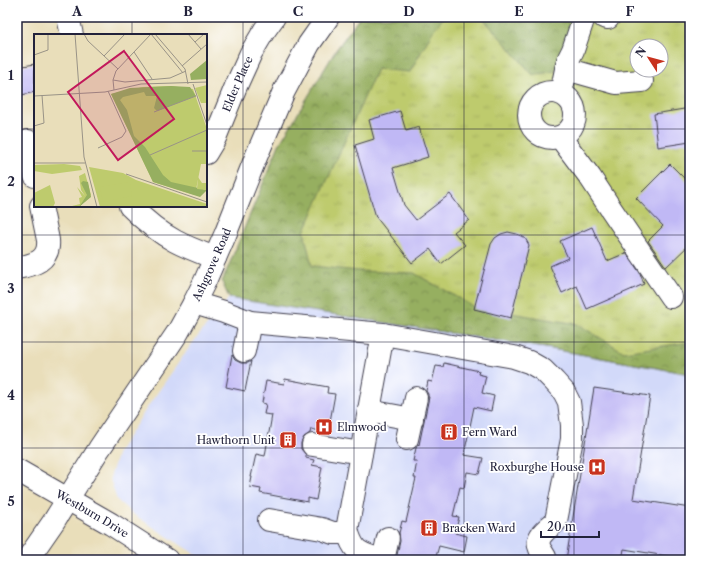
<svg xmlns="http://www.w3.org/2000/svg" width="707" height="577" font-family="'Libre Caslon Text',serif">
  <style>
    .built { fill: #d2d9f9 }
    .grass { fill: url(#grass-tufts); stroke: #707654; fill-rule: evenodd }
    .forest { fill: url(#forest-crowns); stroke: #5c684e }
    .building { fill: #c0b8f5 }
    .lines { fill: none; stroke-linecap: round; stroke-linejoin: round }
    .minor-casing { stroke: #403e4e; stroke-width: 24 }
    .minor { stroke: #fff; stroke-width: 22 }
    .grid { fill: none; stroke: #22223b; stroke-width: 1; stroke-opacity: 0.55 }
    .labels { text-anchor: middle; stroke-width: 3.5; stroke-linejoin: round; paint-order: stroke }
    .street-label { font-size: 11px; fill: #22223b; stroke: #fff }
    .poi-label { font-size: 11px; fill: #22223b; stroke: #fff; text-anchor: start }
    .inset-road { fill: none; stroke: #999387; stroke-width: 1 }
    .view { fill: #c2185b; fill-opacity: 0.15; stroke: #c2185b; stroke-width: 2 }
    .inset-edge { fill: none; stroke: #22223b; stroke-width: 2 }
    .neatline { fill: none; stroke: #22223b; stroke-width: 1.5 }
    .grid-label { font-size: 13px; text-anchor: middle; font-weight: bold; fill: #22223b }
  </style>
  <defs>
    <pattern id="grass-tufts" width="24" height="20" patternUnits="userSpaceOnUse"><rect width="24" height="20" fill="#becb6d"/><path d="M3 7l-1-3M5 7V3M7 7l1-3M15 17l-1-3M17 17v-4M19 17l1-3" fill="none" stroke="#a3ae5f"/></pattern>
    <pattern id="forest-crowns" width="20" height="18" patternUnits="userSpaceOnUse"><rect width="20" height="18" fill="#96af60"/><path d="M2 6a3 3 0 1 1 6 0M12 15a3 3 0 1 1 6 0" fill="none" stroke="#7a8e50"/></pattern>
  </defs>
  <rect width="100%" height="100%" fill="#fff"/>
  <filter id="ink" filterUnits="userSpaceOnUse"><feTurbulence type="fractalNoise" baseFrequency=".025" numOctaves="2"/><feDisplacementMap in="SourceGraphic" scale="8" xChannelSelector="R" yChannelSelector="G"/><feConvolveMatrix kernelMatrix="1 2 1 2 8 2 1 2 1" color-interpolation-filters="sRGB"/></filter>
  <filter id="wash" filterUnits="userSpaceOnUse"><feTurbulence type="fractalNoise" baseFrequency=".012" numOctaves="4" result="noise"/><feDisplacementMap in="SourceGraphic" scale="16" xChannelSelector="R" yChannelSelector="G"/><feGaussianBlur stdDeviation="0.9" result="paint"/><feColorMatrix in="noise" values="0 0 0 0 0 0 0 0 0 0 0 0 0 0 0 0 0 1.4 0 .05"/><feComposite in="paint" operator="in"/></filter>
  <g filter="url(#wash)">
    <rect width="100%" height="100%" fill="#e9deba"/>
    <!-- built -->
    <path class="built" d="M229,298L552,349L690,374V560H204L133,514L117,500L110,478L118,452L151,402L191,345Z"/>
    <!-- grass -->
    <path class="grass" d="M360,17H690V374L552,349L337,315L222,282L279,145L336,50ZM637,46H661V70H637Z"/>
    <!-- forest -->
    <path class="forest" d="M360,17H444L434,29L410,72L377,69L304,232L312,266L358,271L414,273L474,307L577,324L624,352L690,342V374L552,349L229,298L222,282L279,145L336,50Z
      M482,17H584L566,69L533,75Z"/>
    <g id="blocks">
      <!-- building -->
      <path class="building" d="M35,64V92L17,96V67Z
        M690,108V142L658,147L654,114Z
        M400,111L406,131L419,127L428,157L393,168L404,205L416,220L450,194L469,220L454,232L465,245L441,264L430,249L412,263L376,217L355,145L374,139L369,120Z
        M670,164L690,184V244L666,267L648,241L663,226L636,198Z
        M592,227L607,261L626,253L640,273L644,284L587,309L577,286L562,293L550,266L568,258L560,241Z
        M508,232L517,234L525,238L529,245L511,318L474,309L491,244L495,238L501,234Z
        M232,355L235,360L241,363H248L251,361L245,391L226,387Z
        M444,363L479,371L478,374L486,376L482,393L494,396L491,411L474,407L464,455L483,458L479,474L467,472L464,488L460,487L453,516L459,517L455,533L467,536L464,552L439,546L435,560H396L400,541L399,533L402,521L406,522L416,478H414L417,461H413L416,448L418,444L419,445L429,397H428V394L426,391L428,381L432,382L436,366L443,367Z
        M285,379L328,387L327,393L335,394L329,427L320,425V431L311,429L310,433L304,437L301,443V449L306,455V458L314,460L312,465L322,467L316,500L308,498V502L260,493L261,489L250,487L252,477H251L256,454L265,456L272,415L264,414L266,404L262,403L266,381L284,384Z
        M594,388L650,396L633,499L690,508V560L624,549L622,560H566Z"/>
    </g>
  </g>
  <g filter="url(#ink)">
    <use href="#blocks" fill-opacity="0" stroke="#403e4e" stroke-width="1"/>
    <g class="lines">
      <defs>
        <g id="minor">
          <path d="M68,17L72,35"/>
          <path d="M604,17L608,18"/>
          <path d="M566,69L616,83L642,81"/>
          <circle cx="552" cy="115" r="23"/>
          <path d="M561,93L568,60L573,50L584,17"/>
          <path d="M560,137L590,177L611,209L671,297"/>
          <path d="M28,141L35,176"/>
          <path id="s1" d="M206,153L215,138L236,86L251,53L264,31L274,17"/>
          <path d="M130,206C143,219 158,232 175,241C188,248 202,253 215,258"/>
          <path d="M17,268C33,265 50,261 48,240L41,206"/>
          <path d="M194,303L224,312L250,322L383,334L514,357L529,362L543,370L554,381L564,392L569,402L572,425V439L556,521C548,529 534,536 540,549C542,553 545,555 546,560"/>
          <path d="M244,351L250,322"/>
          <path d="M369,411L412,419"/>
          <path d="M407,439L416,398"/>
          <path d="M313,445L361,453"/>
          <path id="s2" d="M17,470L111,524L167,560"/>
          <path d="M269,520L322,529L333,533H348"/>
          <path id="s3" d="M27,560L54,521L99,449L178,332L194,303L205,281L225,235L256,157L284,91L309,44L328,17"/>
          <path d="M380,560C358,552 354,553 347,530L383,334"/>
          <path d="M383,560L388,538"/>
        </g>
      </defs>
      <!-- minor casing -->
      <use href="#minor" class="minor-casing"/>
      <!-- minor -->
      <use href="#minor" class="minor"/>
    </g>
  </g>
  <!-- grid -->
  <path class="grid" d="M132,17V35M243,17V560M354,17V560M464,17V560M574,17V560M17,129H35M206,129H690M132,206V560M17,235H690M17,342H690M17,448H690"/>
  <!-- icons -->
  <defs>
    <symbol id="hospital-square" viewBox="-11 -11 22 22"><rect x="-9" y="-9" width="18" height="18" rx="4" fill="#c8321e" stroke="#fff"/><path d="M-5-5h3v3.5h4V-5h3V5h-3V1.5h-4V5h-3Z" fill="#fff"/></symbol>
    <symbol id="building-square" viewBox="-11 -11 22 22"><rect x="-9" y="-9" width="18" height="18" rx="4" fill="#c8321e" stroke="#fff"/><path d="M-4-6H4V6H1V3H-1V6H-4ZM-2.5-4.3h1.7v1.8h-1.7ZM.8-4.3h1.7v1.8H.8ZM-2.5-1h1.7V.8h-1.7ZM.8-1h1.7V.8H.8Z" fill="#fff"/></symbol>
  </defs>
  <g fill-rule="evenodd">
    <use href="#hospital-square" x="314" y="417" width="20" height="20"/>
    <use href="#building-square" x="439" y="422" width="20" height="20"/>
    <use href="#building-square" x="278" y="430" width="20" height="20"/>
    <use href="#hospital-square" x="587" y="457" width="20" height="20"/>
    <use href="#building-square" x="419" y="518" width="20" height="20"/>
  </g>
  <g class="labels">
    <!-- street labels -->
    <g class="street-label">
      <text dy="4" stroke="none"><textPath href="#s1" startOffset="76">Elder Place</textPath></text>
      <text dy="4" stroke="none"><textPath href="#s3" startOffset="349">Ashgrove Road</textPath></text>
      <text dy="4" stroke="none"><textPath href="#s2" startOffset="87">Westburn Drive</textPath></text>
    </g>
    <!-- poi labels -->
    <g class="poi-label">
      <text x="337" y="431">Elmwood</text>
      <text x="462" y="436">Fern Ward</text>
      <text x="275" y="444" text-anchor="end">Hawthorn Unit</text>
      <text x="584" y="471" text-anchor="end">Roxburghe House</text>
      <text x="442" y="532">Bracken Ward</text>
    </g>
  </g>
  <!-- overview -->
  <g transform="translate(34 34)">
    <rect width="173" height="173" fill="#e9deba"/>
    <path d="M173,51V69H167L161,54ZM137,52L159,55L173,95V130H167L161,161L119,148L77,60L109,53ZM30,130L46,132L48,136L18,140L0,137V131ZM51,139L57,161L45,173H34L46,170L45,164L48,163L43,153L51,162L47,156L45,142ZM16,151L21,169L19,173H0V159Z" fill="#becb6d"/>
    <path d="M173,26V45L157,46L156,40ZM137,52L156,53L162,62L123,77L120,74L123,62H112L110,58L89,63L86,66L93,76L100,102L111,113L129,141L137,148L173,156L166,163L119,148L77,60L96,54ZM49,147L54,148L57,163L45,173L53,161L47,149Z" fill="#96af60"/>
    <path d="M55,133L89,139L102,146L173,170V173H66ZM164,143L168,149H172L173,145V156L163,155Z" fill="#becb6d"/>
    <path d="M96,148L98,162L69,168L66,153Z" fill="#becb6d"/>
    <path class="inset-road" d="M41,0L50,123L63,173M50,0L54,7L84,35M117,0L149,39M121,0L151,35L154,50M154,0L167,15M161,8L170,0M100,18L118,45M0,21L14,16V0M70,22L91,0M148,32L173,10M79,46L91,48L136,44L152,37M159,50L173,91M80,56L79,46L82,37L117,0M0,62L71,58L107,50L173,48M120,78L162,62M0,92L10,89L8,61M64,114L88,103L92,97L74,57M158,117H173M116,121L173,96M0,129H51M92,140L173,168"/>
    <path class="view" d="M90,17L140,85L84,126L34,58Z"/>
    <rect width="173" height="173" class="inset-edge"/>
  </g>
  <!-- margin -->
  <rect width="707" height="577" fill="none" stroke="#fff" stroke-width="44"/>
  <!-- north arrow -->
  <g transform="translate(649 58) rotate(306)"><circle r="19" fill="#ffffff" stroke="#a7a7b1"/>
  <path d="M0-3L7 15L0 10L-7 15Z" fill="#c8321e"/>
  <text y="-6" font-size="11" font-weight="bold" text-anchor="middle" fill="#22223b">N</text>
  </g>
  <!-- scale -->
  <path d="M541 531v6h58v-6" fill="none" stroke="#22223b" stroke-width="2"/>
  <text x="547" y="531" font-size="12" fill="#22223b" stroke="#ffffff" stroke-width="3" paint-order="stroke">20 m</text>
  <rect x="22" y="22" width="663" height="533" class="neatline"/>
  <g class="grid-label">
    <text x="77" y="16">A</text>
    <text x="188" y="16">B</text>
    <text x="298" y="16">C</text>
    <text x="409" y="16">D</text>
    <text x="519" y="16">E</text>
    <text x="630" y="16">F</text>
    <text x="11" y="80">1</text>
    <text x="11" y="186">2</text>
    <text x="11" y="293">3</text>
    <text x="11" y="400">4</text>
    <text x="11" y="506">5</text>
  </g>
</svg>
